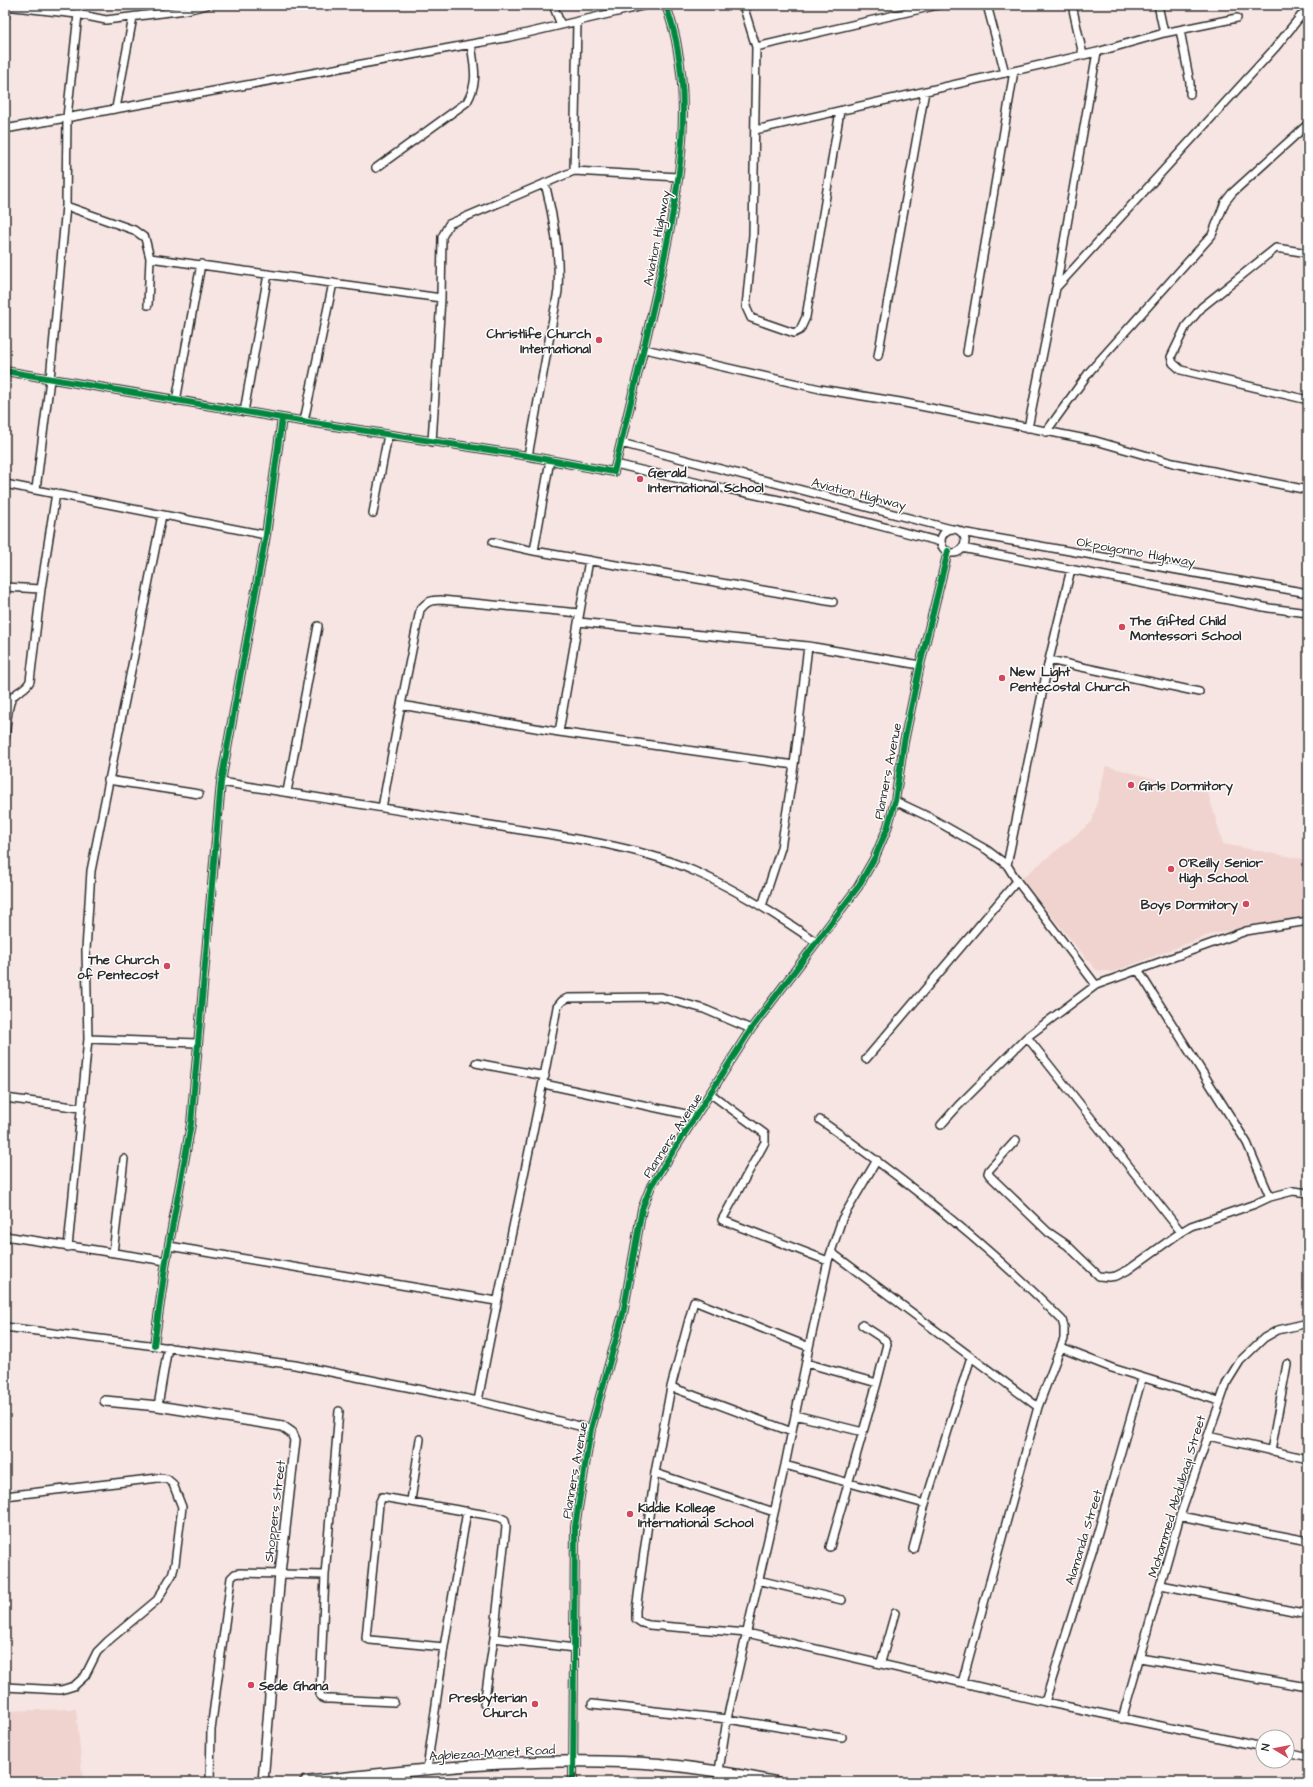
<svg xmlns="http://www.w3.org/2000/svg" width="1313" height="1787" font-family="'Architects Daughter',sans-serif">
  <style>
    .built { fill: #f0d3ce }
    .lines { fill: none; stroke-linecap: round; stroke-linejoin: round }
    .minor-casing { stroke: #2b2b2b; stroke-width: 10 }
    .tertiary-casing { stroke: #2b2b2b; stroke-width: 12 }
    .secondary-casing { stroke: #2b2b2b; stroke-width: 13 }
    .minor { stroke: #fff; stroke-width: 7 }
    .tertiary { stroke: #fff; stroke-width: 9 }
    .secondary { stroke: #fff; stroke-width: 10 }
    .cycleway-casing { stroke: #fff; stroke-width: 8 }
    .cycleway { stroke: #00873e; stroke-width: 6 }
    .poi-dot { fill: #d1495b; stroke: #fff; stroke-width: 1.5 }
    .labels { text-anchor: middle; stroke-width: 3; stroke-linejoin: round; paint-order: stroke }
    .street-label { font-size: 13px; fill: #2b2b2b; stroke: #fff }
    .poi-label { font-size: 13px; font-weight: bold; fill: #2b2b2b; stroke: #fff; text-anchor: start }
  </style>
  <rect width="100%" height="100%" fill="#f6e5e2"/>
  <filter id="ink" filterUnits="userSpaceOnUse"><feTurbulence type="fractalNoise" baseFrequency=".025" numOctaves="2"/><feDisplacementMap in="SourceGraphic" scale="8" xChannelSelector="R" yChannelSelector="G"/><feConvolveMatrix kernelMatrix="1 2 1 2 8 2 1 2 1" color-interpolation-filters="sRGB"/></filter>
  <g filter="url(#ink)">
    <!-- built -->
    <path class="built" d="M1106,766L1208,793L1223,844L1308,860V915L1212,934L1113,972L1096,970L1021,879L1092,822Z
      M76,1709L83,1782H5V1711Z"/>
    <g class="lines">
      <defs>
        <path id="minor" d="M553,5L561,25
          M743,5L756,47L753,235L746,307L751,318L794,333L800,330L806,317L840,111
          M987,5L1005,73
          M1072,5L1083,55
          M1158,5L1164,33
          M5,6L77,14L106,20L186,10L207,5
          M5,17L6,6
          M1180,30L1190,83V94
          M756,47L938,5
          M116,108L133,17
          M5,129L510,37L647,5
          M755,130L1097,52L1164,33L1237,18
          M376,168L467,102C479,81 474,67 471,44
          M574,171L678,177
          M66,206L134,230L145,238L150,258L148,305
          M1308,253L1276,248L1202,307L1186,326L1171,357L1173,363L1181,370L1308,400
          M150,258L441,298
          M1056,288L1275,48L1308,7
          M645,349L820,389L900,402L1096,441L1173,463L1308,490
          M967,352L1014,71
          M878,356L925,91
          M5,371L282,418L528,456L614,472C629,407 646,343 660,277C676,203 692,122 677,46C675,32 670,18 666,5
          M176,401L201,264
          M244,412L268,274
          M304,421L333,283
          M1028,428L1056,288L1097,52
          M1046,432L1090,371L1212,235L1225,202L1232,193L1308,124
          M432,442L441,298L442,237L449,224L574,171L577,22
          M621,443L951,529
          M528,456L558,291C560,252 554,221 545,183
          M616,464C670,478 725,488 779,500C834,513 887,528 941,542
          M5,484L266,535
          M36,489L50,379L66,206L67,117L79,5
          M373,513L388,435
          M941 541a12 12 0 1 1 24 0a12 12 0 1 1-24 0Z
          M961,532L1308,593
          M493,542L534,551L833,602
          M962,548L1269,608L1308,613
          M534,551L550,460
          M5,587L41,589
          M579,622L808,646L920,665
          M1049,660L1199,692
          M401,705L559,732L794,765
          M559,732L589,560
          M5,739C7,727 6,709 12,698C16,691 26,690 30,681L41,589L56,493
          M108,780L199,794
          M221,782C310,796 400,811 490,825C555,836 634,844 694,871C738,890 777,915 816,942
          M287,792L318,626
          M895,801L929,817L987,850L1007,865L1017,881L1096,985
          M382,808L401,705L420,610C426,602 430,600 441,600L579,613
          M1007,865L1049,660L1071,569
          M762,906L781,848L794,765L808,646
          M1138,970L1247,1143L1270,1197
          M1027,1037L1181,1232
          M88,1039L197,1043
          M866,1059L1017,881
          M476,1063L545,1076
          M544,1084L695,1116
          M711,1094L765,1134V1142L722,1220L828,1261
          M5,1098L81,1108
          M820,1120C906,1180 988,1245 1062,1320L1064,1327V1339L1038,1407L962,1683
          M941,1125L958,1106L1027,1037L1096,985L1246,931L1308,921
          M1016,1140L989,1170L988,1173L990,1176L1048,1232L1067,1245L1099,1276L1109,1277L1116,1276L1128,1270L1181,1232L1191,1226L1255,1204L1270,1197L1293,1191L1308,1193
          M5,1236L166,1261
          M169,1246L496,1301
          M68,1247L88,1039L86,950L91,871L162,515
          M831,1252L1038,1407
          M113,1253L124,1159
          M5,1327L156,1346L295,1365L478,1401L591,1429
          M154,1345L166,1261L191,1124L221,782L266,535L282,418
          M809,1347L694,1301L671,1387L655,1473L636,1610V1619L642,1623L649,1625L747,1633L1045,1702L1263,1747
          M1061,1348L1112,1368L1219,1401
          M806,1363L877,1383
          M671,1387L792,1432
          M478,1401C502,1269 534,1139 557,1007L562,1001L568,998L661,997L704,1009L751,1029
          M158,1406L168,1347
          M339,1411L325,1575L320,1695L324,1699H330L394,1702
          M795,1415L863,1432
          M1208,1436L1308,1459
          M1271,1451L1287,1364
          M785,1465L925,1504L971,1357
          M655,1473L774,1512
          M5,1496L158,1478L167,1479L173,1484L182,1507L175,1564L172,1575L157,1600L108,1641L97,1652L85,1676L74,1686L61,1690L5,1687
          M411,1501L420,1439
          M1180,1516L1308,1541
          M830,1547L877,1383L887,1344L885,1340L862,1325
          M913,1549L925,1504
          M758,1580L842,1600
          M1161,1585L1308,1614
          M494,1638L574,1648
          M444,1647L370,1640L366,1638L379,1504L382,1497L499,1517L505,1520L506,1527L494,1638L484,1704
          M1140,1658L1308,1687
          M881,1662L895,1613
          M1045,1702L1098,1532L1142,1378
          M592,1704L727,1719L842,1737
          M1122,1719L1180,1516L1227,1382L1240,1361L1264,1338L1278,1330L1308,1323
          M1287,1752L1308,1757
          M427,1769L444,1647L467,1511
          M719,1771L727,1719L785,1465L809,1347L828,1261L842,1219L877,1160
          M210,1782L211,1730L231,1578L235,1574L240,1573L325,1575
          M573,1782L575,1527L591,1429L623,1314L642,1209L651,1186L751,1029L858,887L875,857L887,829L895,801L904,742L920,665L948,551"/>
        <path id="tertiary" d="M105,1401L158,1406L282,1426L292,1433L295,1440L280,1573L263,1782"/>
        <path id="secondary" d="M305,1782C422,1769 541,1755 659,1764C699,1768 737,1774 776,1782"/>
      </defs>
      <!-- minor casing -->
      <use href="#minor" class="minor-casing"/>
      <!-- tertiary casing -->
      <use href="#tertiary" class="tertiary-casing"/>
      <!-- secondary casing -->
      <use href="#secondary" class="secondary-casing"/>
      <!-- minor -->
      <use href="#minor" class="minor"/>
      <!-- tertiary -->
      <use href="#tertiary" class="tertiary"/>
      <!-- secondary -->
      <use href="#secondary" class="secondary"/>
      <defs>
        <path id="cycleway" d="M5,371L282,418L528,456L614,472C629,407 646,343 660,277C676,203 692,122 677,46C675,32 670,18 666,5
          M154,1345L166,1261L191,1124L221,782L266,535L282,418
          M573,1782L575,1527L591,1429L623,1314L642,1209L651,1186L751,1029L858,887L875,857L887,829L895,801L904,742L920,665L948,551"/>
      </defs>
      <!-- cycleway casing -->
      <use href="#cycleway" class="cycleway-casing"/>
      <!-- cycleway -->
      <use href="#cycleway" class="cycleway"/>
    </g>
  </g>
  <!-- markers -->
  <g class="poi-dot">
    <circle cx="599" cy="340" r="4"/>
    <circle cx="640" cy="479" r="4"/>
    <circle cx="1122" cy="627" r="4"/>
    <circle cx="1002" cy="678" r="4"/>
    <circle cx="1131" cy="785" r="4"/>
    <circle cx="1171" cy="869" r="4"/>
    <circle cx="1246" cy="904" r="4"/>
    <circle cx="167" cy="966" r="4"/>
    <circle cx="630" cy="1514" r="4"/>
    <circle cx="251" cy="1685" r="4"/>
    <circle cx="535" cy="1704" r="4"/>
  </g>
  <g class="labels">
    <!-- street labels -->
    <g class="street-label">
      <text transform="translate(656 238) rotate(-79)" y="5">Aviation Highway</text>
      <text transform="translate(859 493) rotate(14)" y="5">Aviation Highway</text>
      <text transform="translate(1136 551) rotate(10)" y="5">Okpoigonno Highway</text>
      <text transform="translate(887 771) rotate(-79)" y="5">Planners Avenue</text>
      <text transform="translate(672 1135) rotate(-57)" y="5">Planners Avenue</text>
      <text transform="translate(574 1470) rotate(-80)" y="5">Planners Avenue</text>
      <text transform="translate(1176 1496) rotate(-73)" y="5">Mohammed Abdulbaqi Street</text>
      <text transform="translate(274 1511) rotate(-83)" y="5">Shoppers Street</text>
      <text transform="translate(1083 1537) rotate(-73)" y="5">Alamanda Street</text>
      <text transform="translate(492 1752) rotate(-3)" y="5">Agblezaa-Manet Road</text>
    </g>
    <!-- poi labels -->
    <g class="poi-label">
      <text x="591" y="338" text-anchor="end">Christlife Church<tspan x="591" dy="15">International</tspan></text>
      <text x="648" y="477">Gerald<tspan x="648" dy="15">International School</tspan></text>
      <text x="1130" y="625">The Gifted Child<tspan x="1130" dy="15">Montessori School</tspan></text>
      <text x="1010" y="676">New Light<tspan x="1010" dy="15">Pentecostal Church</tspan></text>
      <text x="1139" y="790">Girls Dormitory</text>
      <text x="1179" y="867">O'Reilly Senior<tspan x="1179" dy="15">High School.</tspan></text>
      <text x="1238" y="909" text-anchor="end">Boys Dormitory</text>
      <text x="159" y="964" text-anchor="end">The Church<tspan x="159" dy="15">of Pentecost</tspan></text>
      <text x="638" y="1512">Kiddie Kollege<tspan x="638" dy="15">International School</tspan></text>
      <text x="259" y="1690">Sede Ghana</text>
      <text x="527" y="1702" text-anchor="end">Presbyterian<tspan x="527" dy="15">Church</tspan></text>
    </g>
  </g>
  <!-- margin -->
  <rect width="1313" height="1787" fill="none" stroke="#fff" stroke-width="20"/>
  <rect x="10" y="10" width="1293" height="1767" fill="none" stroke="#2b2b2b" stroke-width="1.5" filter="url(#ink)"/>
  <!-- north arrow -->
  <g transform="translate(1275 1749) rotate(280)"><circle r="19" fill="#ffffff" stroke="#aaaaaa"/>
  <path d="M0-3L7 15L0 10L-7 15Z" fill="#d1495b"/>
  <text y="-6" font-size="11" font-weight="bold" text-anchor="middle" fill="#2b2b2b">N</text>
  </g>
</svg>
